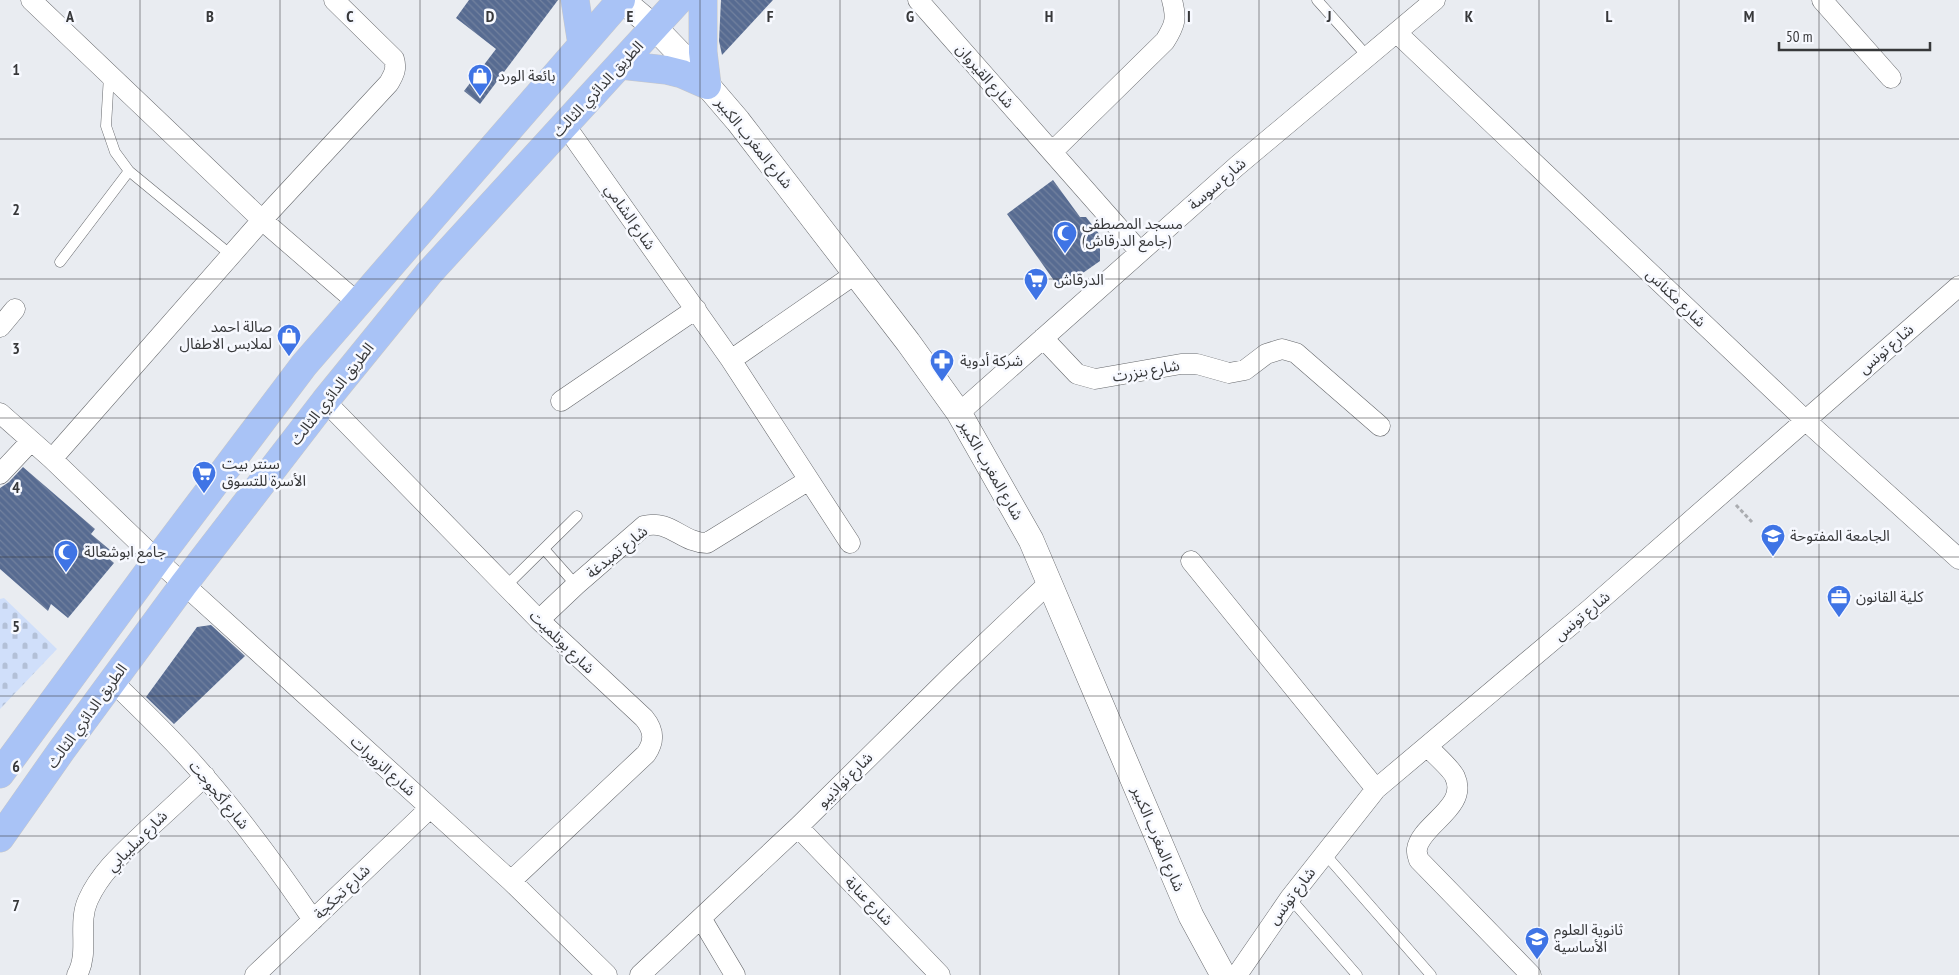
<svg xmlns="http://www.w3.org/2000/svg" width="1959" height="975" font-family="'PT Sans Narrow','Noto Sans Arabic',sans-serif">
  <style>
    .cemetery { fill: url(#cemetery-stones) }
    .building { fill: url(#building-back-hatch) }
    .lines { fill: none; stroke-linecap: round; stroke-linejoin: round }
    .service-casing { stroke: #67696d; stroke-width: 11 }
    .minor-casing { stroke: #67696d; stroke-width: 21 }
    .tertiary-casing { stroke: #67696d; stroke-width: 26 }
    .primary-casing { stroke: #c7c7c8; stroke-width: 29 }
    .path { stroke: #aaacb0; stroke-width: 3; stroke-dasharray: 4 2.5; stroke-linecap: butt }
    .service { stroke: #fff; stroke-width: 10 }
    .minor { stroke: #fff; stroke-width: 20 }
    .tertiary { stroke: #fff; stroke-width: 25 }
    .primary { stroke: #a9c3f6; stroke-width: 28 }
    .grid { fill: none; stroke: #37383a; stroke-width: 1; stroke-opacity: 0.55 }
    .labels { text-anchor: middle; stroke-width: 5; stroke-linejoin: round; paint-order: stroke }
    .poi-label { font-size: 15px; fill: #37383a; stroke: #f7f9ff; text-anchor: start }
    .street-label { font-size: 15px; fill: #37383a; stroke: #f7f9ff }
    .grid-label { font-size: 16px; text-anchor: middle; font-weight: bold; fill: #37383a; stroke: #f7f9ff; stroke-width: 5; stroke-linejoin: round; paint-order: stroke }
  </style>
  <defs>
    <pattern id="cemetery-stones" width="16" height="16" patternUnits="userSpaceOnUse" patternTransform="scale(1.25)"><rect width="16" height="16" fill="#d0dffa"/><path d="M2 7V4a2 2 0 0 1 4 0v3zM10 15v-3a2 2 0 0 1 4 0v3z" fill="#b3c0d7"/></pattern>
    <pattern id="building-back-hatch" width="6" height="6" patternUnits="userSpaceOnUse" patternTransform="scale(1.25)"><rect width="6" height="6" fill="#576b91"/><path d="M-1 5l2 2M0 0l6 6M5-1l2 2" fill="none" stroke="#72819e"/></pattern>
  </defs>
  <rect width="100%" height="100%" fill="#e9ecf1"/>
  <!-- cemetery -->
  <path class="cemetery" d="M4,598L57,649L0,709V599Z"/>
  <!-- building -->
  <path class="building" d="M469,0H558L480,104L464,91L496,49L456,18Z
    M721,0H773L722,55L719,41Z
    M1053,180L1080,217H1086L1100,235V261L1060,289L1007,214Z
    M23,467L95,529L91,534L110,550L106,556L114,563L68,618L51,604L48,611L0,569V488L9,482Z
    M211,625L245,656L174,724L146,697L197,627Z"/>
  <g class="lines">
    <defs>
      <path id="service" d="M1317,0L1368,57
        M109,75L106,126L115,152L129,171L231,255
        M60,262L129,171
        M544,549L576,585
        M506,586L577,516
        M1325,854L1431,975
        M1290,898L1357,975"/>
      <path id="minor" d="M31,0L262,220L358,303
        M918,0L1140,252
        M1822,0L1891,78
        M1397,33L1804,419L1959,559
        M565,125L731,360L850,543
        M1052,152L1165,41C1175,25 1177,19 1172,0
        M0,327L15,309
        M1043,338L1077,374L1095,379L1181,364H1197L1229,373L1245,370L1266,354L1282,349L1296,353L1380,426
        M731,360L855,274
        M325,401L539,620L644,718C654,730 655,741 646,754L511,881
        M561,401L696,309
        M0,413L52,459L157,560L511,881L607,975
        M959,413L1237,166L1435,0
        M52,459L262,220L389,83C394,74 397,69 394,59L334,0
        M0,474L31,441
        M1191,561L1376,789
        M539,620L576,585L644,526C670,519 682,543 707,543L809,480
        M112,681C144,712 176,743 205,777C244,822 279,870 313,920
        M1427,746C1433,753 1452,769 1455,777C1469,807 1420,825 1417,849C1416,852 1418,857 1419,860L1531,975
        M798,827L940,975
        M701,918L735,975
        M77,975C90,952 77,924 88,900C101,871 126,850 149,828C168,811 186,794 205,776
        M255,975L429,809
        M640,975L798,827L954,673L1049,583
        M1237,975L1290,898L1376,789L1590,609L1959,286"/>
      <path id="tertiary" d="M622,0L655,28L684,58L738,121L908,342L959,413L1031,540L1191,916L1223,975"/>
      <path id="primary" d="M575,0L582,45
        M703,0V52L707,85
        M620,65L666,70L682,74L707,85
        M0,774L157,560L304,365L621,0
        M0,838L61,751L184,584L325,401L429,273L679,0"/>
    </defs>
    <!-- service casing -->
    <use href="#service" class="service-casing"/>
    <!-- minor casing -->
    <use href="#minor" class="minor-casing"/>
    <!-- tertiary casing -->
    <use href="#tertiary" class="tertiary-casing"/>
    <!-- primary casing -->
    <use href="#primary" class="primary-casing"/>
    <!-- path -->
    <path class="path" d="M1736,505L1752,522"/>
    <!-- service -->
    <use href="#service" class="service"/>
    <!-- minor -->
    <use href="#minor" class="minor"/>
    <!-- tertiary -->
    <use href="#tertiary" class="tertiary"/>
    <!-- primary -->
    <use href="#primary" class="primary"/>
  </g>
  <!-- grid -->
  <path class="grid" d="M140,0V975M280,0V975M420,0V975M560,0V975M700,0V975M840,0V975M980,0V975M1119,0V975M1259,0V975M1399,0V975M1539,0V975M1679,0V975M1819,0V975M0,139H1959M0,279H1959M0,418H1959M0,557H1959M0,696H1959M0,836H1959"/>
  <!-- icons -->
  <defs>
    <symbol id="shop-pin" viewBox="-11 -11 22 30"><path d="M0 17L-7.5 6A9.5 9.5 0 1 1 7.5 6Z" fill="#3f74e5" stroke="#f7f9ff"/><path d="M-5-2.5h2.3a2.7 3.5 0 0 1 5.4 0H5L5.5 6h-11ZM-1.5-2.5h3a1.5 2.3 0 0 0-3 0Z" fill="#fff"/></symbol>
    <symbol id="mosque-pin" viewBox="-11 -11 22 30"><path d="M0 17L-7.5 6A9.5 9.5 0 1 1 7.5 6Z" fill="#3f74e5" stroke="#f7f9ff"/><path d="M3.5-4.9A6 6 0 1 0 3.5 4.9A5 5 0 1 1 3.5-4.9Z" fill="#fff"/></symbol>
    <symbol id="supermarket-pin" viewBox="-11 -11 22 30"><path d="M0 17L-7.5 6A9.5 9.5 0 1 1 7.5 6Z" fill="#3f74e5" stroke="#f7f9ff"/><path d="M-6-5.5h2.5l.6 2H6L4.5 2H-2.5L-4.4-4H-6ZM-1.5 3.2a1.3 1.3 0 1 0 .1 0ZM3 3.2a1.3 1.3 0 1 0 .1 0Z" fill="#fff"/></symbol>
    <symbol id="pharmacy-pin" viewBox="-11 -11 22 30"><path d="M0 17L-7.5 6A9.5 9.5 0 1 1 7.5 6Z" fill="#3f74e5" stroke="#f7f9ff"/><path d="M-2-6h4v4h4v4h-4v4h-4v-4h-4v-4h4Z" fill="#fff"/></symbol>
    <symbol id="school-pin" viewBox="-11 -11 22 30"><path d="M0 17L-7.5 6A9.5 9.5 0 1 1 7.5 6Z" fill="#3f74e5" stroke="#f7f9ff"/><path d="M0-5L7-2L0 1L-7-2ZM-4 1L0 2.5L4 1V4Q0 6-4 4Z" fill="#fff"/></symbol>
    <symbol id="office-pin" viewBox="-11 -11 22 30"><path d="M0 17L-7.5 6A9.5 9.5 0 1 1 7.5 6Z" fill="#3f74e5" stroke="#f7f9ff"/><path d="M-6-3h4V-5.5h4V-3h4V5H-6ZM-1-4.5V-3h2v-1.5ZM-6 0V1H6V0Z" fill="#fff"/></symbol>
  </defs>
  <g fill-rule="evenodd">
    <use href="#shop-pin" x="466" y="62" width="28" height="38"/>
    <use href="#mosque-pin" x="1051" y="219" width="28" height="38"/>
    <use href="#supermarket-pin" x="1022" y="266" width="28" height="38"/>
    <use href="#shop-pin" x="275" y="322" width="28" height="38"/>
    <use href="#pharmacy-pin" x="928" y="347" width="28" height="38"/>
    <use href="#supermarket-pin" x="190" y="459" width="28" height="38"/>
    <use href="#school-pin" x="1759" y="522" width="28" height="38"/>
    <use href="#mosque-pin" x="52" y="538" width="28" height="38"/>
    <use href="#office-pin" x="1825" y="583" width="28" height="38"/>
    <use href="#school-pin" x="1523" y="925" width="28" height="38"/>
  </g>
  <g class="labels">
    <!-- poi labels -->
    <g class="poi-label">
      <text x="498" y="81">بائعة الورد</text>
      <text x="1082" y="229">مسجد المصطفى<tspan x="1082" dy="17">(جامع الدرقاش)</tspan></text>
      <text x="1054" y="285">الدرقاش</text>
      <text x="272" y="332" text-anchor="end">صالة احمد<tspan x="272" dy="17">لملابس الاطفال</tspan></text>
      <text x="960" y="366">شركة أدوية</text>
      <text x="222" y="469">سنتر بيت<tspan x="222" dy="17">الأسرة للتسوق</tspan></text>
      <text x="1790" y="541">الجامعة المفتوحة</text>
      <text x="84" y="557">جامع ابوشعالة</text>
      <text x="1856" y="602">كلية القانون</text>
      <text x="1554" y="935">ثانوية العلوم<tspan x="1554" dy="17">الأساسية</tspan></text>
    </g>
    <!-- street labels -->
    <g class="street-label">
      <text transform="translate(985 76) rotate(49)" y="5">شارع القيروان</text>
      <text transform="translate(598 89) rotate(-47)" y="5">الطريق الدائري الثالث</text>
      <text transform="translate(754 143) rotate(51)" y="5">شارع المغرب الكبير</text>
      <text transform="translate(1217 184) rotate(-41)" y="5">شارع سوسة</text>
      <text transform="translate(630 217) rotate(55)" y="5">شارع الشامي</text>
      <text transform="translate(1676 298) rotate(44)" y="5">شارع مكناس</text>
      <text transform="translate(1886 349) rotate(-41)" y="5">شارع تونس</text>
      <text transform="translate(1146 371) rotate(-10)" y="5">شارع بنزرت</text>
      <text transform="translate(332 394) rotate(-52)" y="5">الطريق الدائري الثالث</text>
      <text transform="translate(991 470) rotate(60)" y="5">شارع المغرب الكبير</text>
      <text transform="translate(617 552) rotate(-39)" y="5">شارع تمبدغة</text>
      <text transform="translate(1582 616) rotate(-40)" y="5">شارع تونس</text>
      <text transform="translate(562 642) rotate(44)" y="5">شارع بوتلميت</text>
      <text transform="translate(87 716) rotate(-54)" y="5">الطريق الدائري الثالث</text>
      <text transform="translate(383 766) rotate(42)" y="5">شارع الزويرات</text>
      <text transform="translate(845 780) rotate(-45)" y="5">شارع نواذيبو</text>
      <text transform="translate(219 795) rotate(50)" y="5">شارع أكجوجت</text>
      <text transform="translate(1158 839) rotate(67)" y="5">شارع المغرب الكبير</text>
      <text transform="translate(137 841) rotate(-45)" y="5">شارع سليبابي</text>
      <text transform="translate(342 892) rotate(-44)" y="5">شارع تجكجة</text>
      <text transform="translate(1292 896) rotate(-53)" y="5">شارع تونس</text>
      <text transform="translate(869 901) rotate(46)" y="5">شارع عنابة</text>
    </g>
  </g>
  <g class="grid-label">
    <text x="70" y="22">A</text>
    <text x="210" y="22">B</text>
    <text x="350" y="22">C</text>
    <text x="490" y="22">D</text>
    <text x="630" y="22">E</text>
    <text x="770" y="22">F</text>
    <text x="910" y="22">G</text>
    <text x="1049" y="22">H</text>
    <text x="1189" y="22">I</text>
    <text x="1329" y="22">J</text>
    <text x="1469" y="22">K</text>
    <text x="1609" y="22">L</text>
    <text x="1749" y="22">M</text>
    <text x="16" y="75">1</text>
    <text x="16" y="215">2</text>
    <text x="16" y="354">3</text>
    <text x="16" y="493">4</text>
    <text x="16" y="632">5</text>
    <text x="16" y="772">6</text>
    <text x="16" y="911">7</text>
  </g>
  <!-- scale -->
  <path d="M1779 42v8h151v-8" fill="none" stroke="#37383a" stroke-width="2.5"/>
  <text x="1786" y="42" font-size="15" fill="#37383a" stroke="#f7f9ff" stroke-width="4" paint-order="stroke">50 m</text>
</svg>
